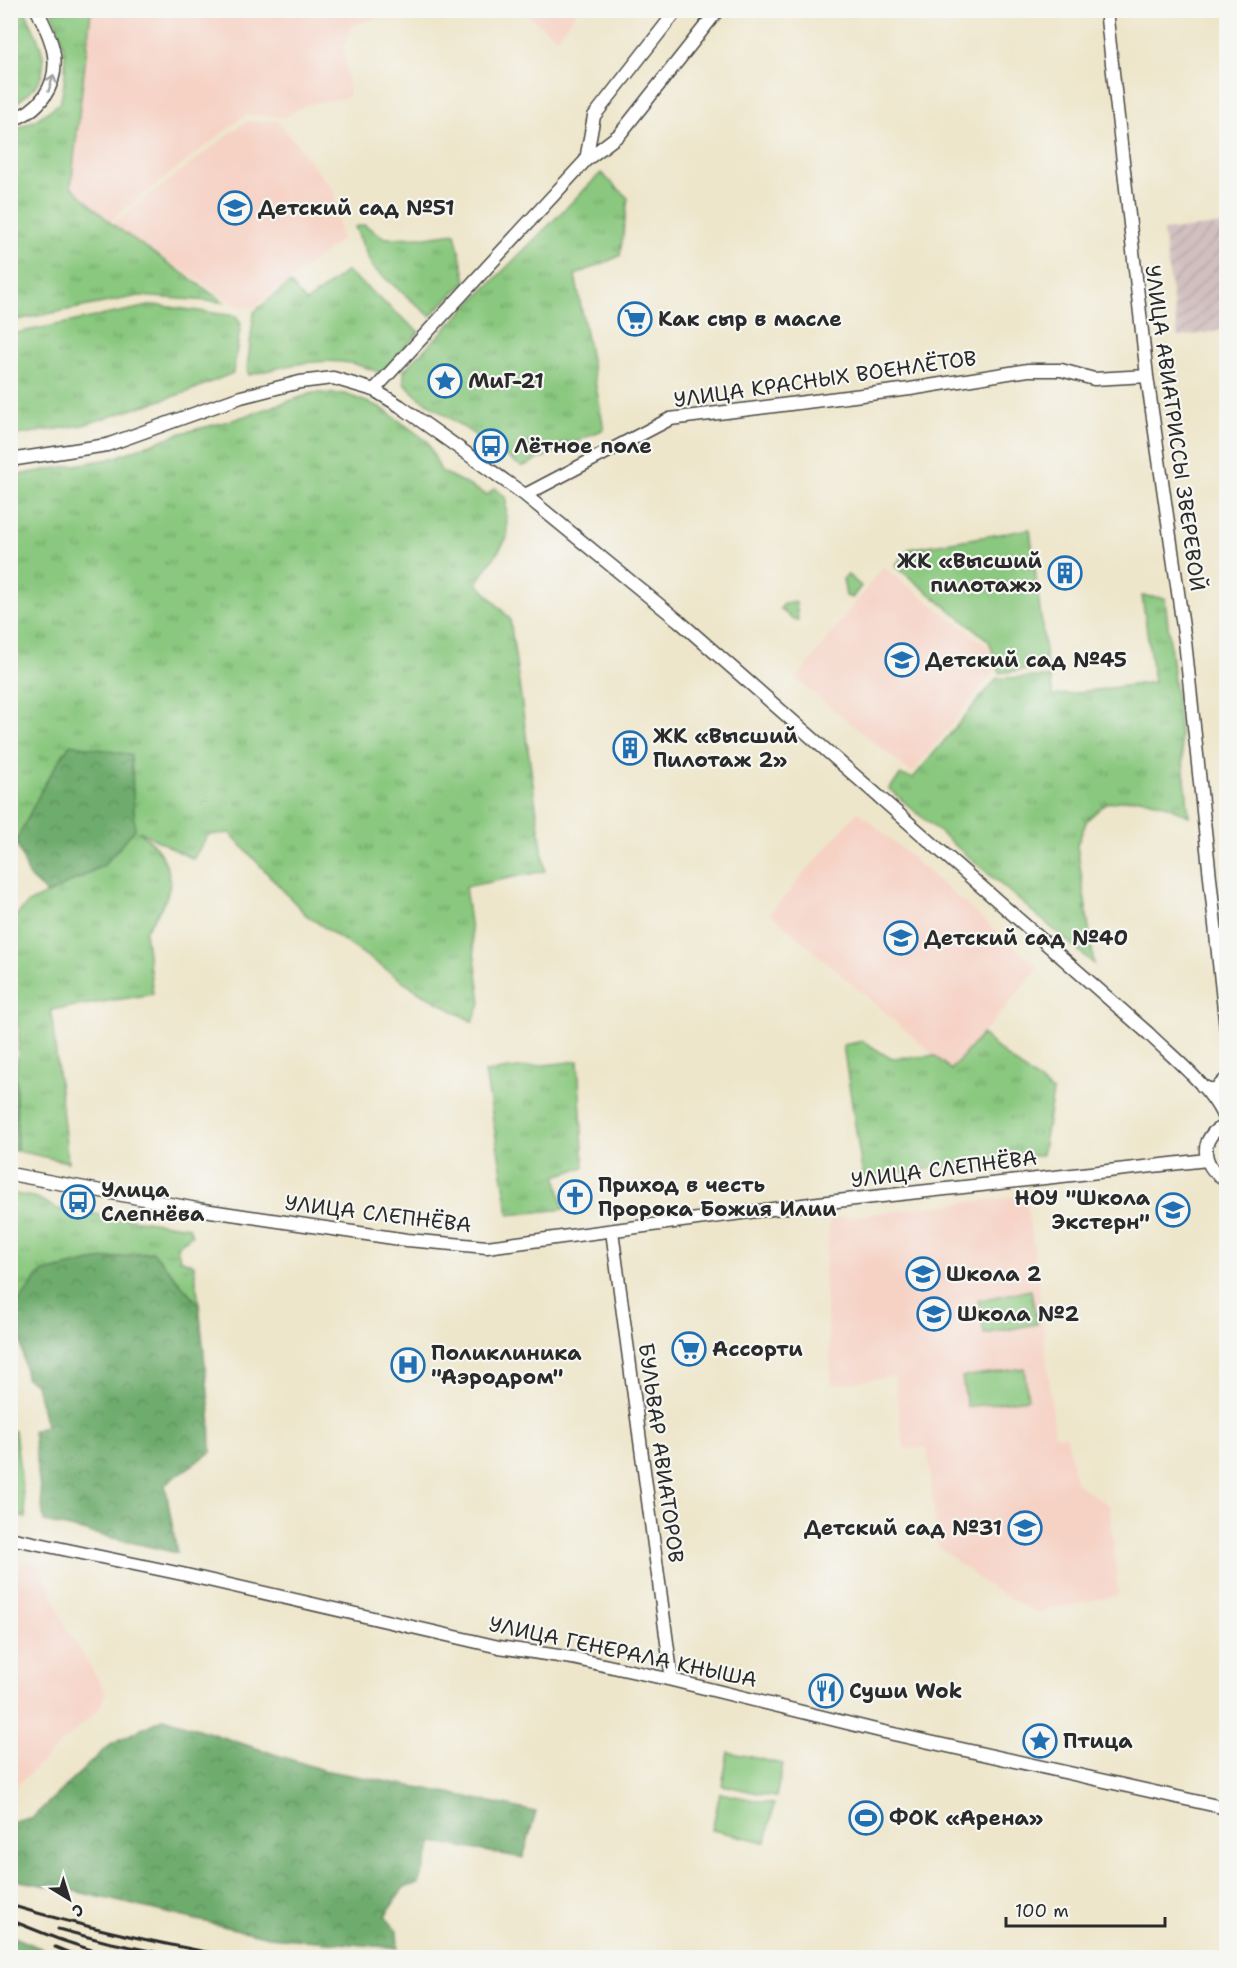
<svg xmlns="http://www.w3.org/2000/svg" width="1237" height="1968" font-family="'Shantell Sans',sans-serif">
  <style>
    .built { fill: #f6d2c5 }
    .industrial { fill: url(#industrial-furrows) }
    .grass { fill: url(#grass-tufts); stroke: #5a7a54; stroke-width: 1.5 }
    .forest { fill: url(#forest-crowns); stroke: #4c6c4c; stroke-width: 1.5 }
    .park { fill: #89c87e; stroke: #5a7a54; stroke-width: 1.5 }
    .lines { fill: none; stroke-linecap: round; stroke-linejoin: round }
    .minor-casing { stroke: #484743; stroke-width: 15 }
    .minor { stroke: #fff; stroke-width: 12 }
    .rail { stroke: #2b2b2b; stroke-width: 3 }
    .oneway { stroke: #a0a0a0 }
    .labels { text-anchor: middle; stroke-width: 4.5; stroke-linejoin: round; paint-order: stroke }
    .poi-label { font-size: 21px; font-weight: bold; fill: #2b2b2b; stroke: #f6f6f2; text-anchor: start }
    .street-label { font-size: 21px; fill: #2b2b2b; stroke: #f6f6f2 }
  </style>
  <defs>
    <pattern id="industrial-furrows" width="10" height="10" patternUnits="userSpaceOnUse" patternTransform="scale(1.5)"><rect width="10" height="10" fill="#d1bfbf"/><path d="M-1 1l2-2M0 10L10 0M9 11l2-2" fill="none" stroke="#b4a4a4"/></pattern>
    <pattern id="grass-tufts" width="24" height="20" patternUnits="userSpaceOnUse" patternTransform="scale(1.5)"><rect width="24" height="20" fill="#89c87e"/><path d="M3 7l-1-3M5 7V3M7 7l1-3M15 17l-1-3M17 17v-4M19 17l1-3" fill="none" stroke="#70a367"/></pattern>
    <pattern id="forest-crowns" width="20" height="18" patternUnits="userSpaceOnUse" patternTransform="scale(1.5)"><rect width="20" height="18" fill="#6eac6d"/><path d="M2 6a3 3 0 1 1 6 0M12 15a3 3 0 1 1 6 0" fill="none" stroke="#5b8c5a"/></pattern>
  </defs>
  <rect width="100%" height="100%" fill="#f6f6f2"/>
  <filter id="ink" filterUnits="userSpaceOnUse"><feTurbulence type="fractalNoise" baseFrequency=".0167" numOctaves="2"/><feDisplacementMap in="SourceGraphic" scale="12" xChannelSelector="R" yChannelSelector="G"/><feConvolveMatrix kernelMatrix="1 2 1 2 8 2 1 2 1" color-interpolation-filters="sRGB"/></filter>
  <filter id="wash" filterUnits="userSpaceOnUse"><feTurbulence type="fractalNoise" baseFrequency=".008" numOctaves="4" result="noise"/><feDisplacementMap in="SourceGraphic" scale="24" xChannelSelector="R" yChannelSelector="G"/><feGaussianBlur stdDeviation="1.35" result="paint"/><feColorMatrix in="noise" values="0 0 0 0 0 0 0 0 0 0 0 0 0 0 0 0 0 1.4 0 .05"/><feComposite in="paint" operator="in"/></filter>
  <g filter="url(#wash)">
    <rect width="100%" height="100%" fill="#eee6cb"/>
    <!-- built -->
    <path class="built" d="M91,11H406L352,26L344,47L349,97L305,105L285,117L245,115L110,221L71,186Z
      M522,11H577L557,38Z
      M277,120L334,191L341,240L255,307H239L112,224L245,122Z
      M883,567L991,649L995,671L912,773L796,679Z
      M858,811L1039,968L951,1070L770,913Z
      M1020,1196L1027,1207L1037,1271L1055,1435L1067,1436L1076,1483L1110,1506L1118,1595L1037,1613L986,1585L938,1546L927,1448L904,1449L894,1376L832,1385L824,1274L830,1219Z
      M11,1558L40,1565L67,1630L106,1692L100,1708L11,1791Z"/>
    <!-- industrial -->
    <path class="industrial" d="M1226,224V330L1178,337L1163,231Z"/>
    <!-- grass -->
    <path class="grass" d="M11,10L25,11C45,54 59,76 11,106Z
      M51,11H91L71,186L112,224L224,302L139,296L11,321V130L34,121L60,103C69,67 67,45 51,11Z
      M601,173L628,198L620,256L575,275L604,429L522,467L417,396L404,383V370Z
      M364,225L385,238L426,237L455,233L466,281L430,316L372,267L355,227Z
      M347,271L419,332L381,373C370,370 360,364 350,363C316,357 281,367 249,375L247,369L254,312L290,283L306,302Z
      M154,305L236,316L241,323L233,373L187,392L83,425L11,436V334Z
      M313,393L345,394L380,407L427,441L441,471L487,495L495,488L506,498L507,538L477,583L510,619L545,871L465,887L481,1002L473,1022L418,991L306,915L230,833L208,835L193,859L139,831C143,836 151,841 156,847C182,882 167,901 145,931L153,994L51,1010L68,1162L17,1151L16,1079L19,1035L11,963V921L28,903L104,865L16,841L14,854H11V476L110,459L178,434L233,420Z
      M1142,596L1165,598L1189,816L1163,804L1140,798L1106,803L1087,820L1077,845L1094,964L889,789L901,775L913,778L997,678L1050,677L1053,696L1154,682Z
      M982,1034L1005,1055L1053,1092L1042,1155L863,1177L843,1045L863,1041L890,1058L935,1056L951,1070Z
      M578,1061L584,1167L556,1176L564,1209L509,1215L485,1072Z
      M10,1193L37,1198L57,1209L189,1227L192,1235L177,1246L180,1259L194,1265L199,1305L153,1252L92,1261L41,1273L16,1306L11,1307Z
      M10,1431H15L26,1518L11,1515Z"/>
    <!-- forest -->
    <path class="forest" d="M70,744L131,755L135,829L104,865L48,894L30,878L16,841L45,783Z
      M11,1077L16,1079L17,1151L11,1150Z
      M153,1252L199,1305L210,1412L211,1452L165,1484L177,1553L44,1522L33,1431L46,1426L36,1384L26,1378L16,1306L41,1273L92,1261Z
      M164,1718L323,1770L449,1793L536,1812L523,1858L433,1842L419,1884L404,1887L385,1916L397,1931L398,1948L269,1937L70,1890L20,1881L11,1876V1823L33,1817L110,1744Z
      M11,1935L12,1936L61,1957H11Z"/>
    <!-- park -->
    <path class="park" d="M1030,529L1047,667L1000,673L989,641L895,566L909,549Z
      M848,575L861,586L852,598L846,596L843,579Z
      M794,602L796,603L798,621L794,620L780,609L784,604Z
      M1031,1290L1037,1324L984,1334L978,1300Z
      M1024,1368L1028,1399L967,1407L962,1377Z
      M728,1752L783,1764L776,1797L722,1785Z
      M720,1793L774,1804L766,1842L712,1830Z"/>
  </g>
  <g filter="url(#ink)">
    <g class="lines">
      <defs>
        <path id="minor" d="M1106,10L1147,376L1185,641L1226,1029
          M10,120C39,112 58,86 54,55C52,40 44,24 37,10
          M586,160L620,134L718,10
          M374,390L586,160L594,116L677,10
          M10,460L107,445L241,397L300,382L333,378L374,390L400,406L525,495L679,621L1149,1034C1173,1058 1218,1092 1226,1125
          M525,495L670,419L910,389L1028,370H1061L1094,379L1147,376
          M1202,1086L1209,1089H1216L1226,1079
          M1226,1125C1223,1127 1217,1129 1214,1132C1198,1149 1208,1172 1226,1179
          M10,1174L197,1209L407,1240L487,1247L810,1204L1207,1160
          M612,1231L672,1680
          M10,1538L182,1574L499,1647L572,1658L672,1680L880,1731L1226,1808"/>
      </defs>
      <!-- minor casing -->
      <use href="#minor" class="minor-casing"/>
      <!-- minor -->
      <use href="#minor" class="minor"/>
      <!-- rail -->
      <path class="rail" d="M10,1905C86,1928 161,1944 239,1958
        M10,1920L58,1939L116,1958
        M58,1929L107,1942L184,1958
        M55,1947L82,1958"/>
    </g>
    <!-- one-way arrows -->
    <defs><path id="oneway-shaft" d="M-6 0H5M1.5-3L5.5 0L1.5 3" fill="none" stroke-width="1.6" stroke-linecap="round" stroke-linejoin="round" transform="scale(1.5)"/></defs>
    <use class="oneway" href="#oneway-shaft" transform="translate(51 83) rotate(-73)"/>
  </g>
  <!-- icons -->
  <defs>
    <symbol id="school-ring" viewBox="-11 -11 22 22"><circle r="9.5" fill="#f6f6f2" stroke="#1f6fb2" stroke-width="1.5"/><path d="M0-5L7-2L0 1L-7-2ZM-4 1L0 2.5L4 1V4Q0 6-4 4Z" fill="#1f6fb2"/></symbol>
    <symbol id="supermarket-ring" viewBox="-11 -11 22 22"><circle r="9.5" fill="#f6f6f2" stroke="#1f6fb2" stroke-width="1.5"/><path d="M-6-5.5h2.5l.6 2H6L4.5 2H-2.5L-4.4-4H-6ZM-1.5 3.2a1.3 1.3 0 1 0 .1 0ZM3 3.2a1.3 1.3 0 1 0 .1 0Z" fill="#1f6fb2"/></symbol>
    <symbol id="sight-ring" viewBox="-11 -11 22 22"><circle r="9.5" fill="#f6f6f2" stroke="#1f6fb2" stroke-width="1.5"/><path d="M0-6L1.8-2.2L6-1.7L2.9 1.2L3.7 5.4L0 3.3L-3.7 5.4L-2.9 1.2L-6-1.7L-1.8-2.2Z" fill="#1f6fb2"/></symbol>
    <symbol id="bus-ring" viewBox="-11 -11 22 22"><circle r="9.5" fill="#f6f6f2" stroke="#1f6fb2" stroke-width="1.5"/><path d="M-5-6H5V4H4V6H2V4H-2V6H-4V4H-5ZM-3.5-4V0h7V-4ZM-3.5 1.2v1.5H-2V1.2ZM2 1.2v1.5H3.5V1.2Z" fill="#1f6fb2"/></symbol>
    <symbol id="building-ring" viewBox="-11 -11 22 22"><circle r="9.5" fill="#f6f6f2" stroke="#1f6fb2" stroke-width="1.5"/><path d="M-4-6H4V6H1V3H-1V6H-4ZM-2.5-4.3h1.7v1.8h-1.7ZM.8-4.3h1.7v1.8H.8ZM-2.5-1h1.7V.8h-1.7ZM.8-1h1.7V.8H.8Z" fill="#1f6fb2"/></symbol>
    <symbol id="church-ring" viewBox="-11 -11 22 22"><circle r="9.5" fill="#f6f6f2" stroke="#1f6fb2" stroke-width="1.5"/><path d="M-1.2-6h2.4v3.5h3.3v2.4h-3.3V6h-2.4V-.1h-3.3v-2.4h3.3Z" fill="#1f6fb2"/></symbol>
    <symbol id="hospital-ring" viewBox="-11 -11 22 22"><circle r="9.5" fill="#f6f6f2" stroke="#1f6fb2" stroke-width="1.5"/><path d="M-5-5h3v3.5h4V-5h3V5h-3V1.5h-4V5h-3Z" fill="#1f6fb2"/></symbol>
    <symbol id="restaurant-ring" viewBox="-11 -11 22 22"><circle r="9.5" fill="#f6f6f2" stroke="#1f6fb2" stroke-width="1.5"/><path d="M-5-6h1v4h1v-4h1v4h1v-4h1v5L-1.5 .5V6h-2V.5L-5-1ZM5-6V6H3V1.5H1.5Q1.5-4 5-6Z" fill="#1f6fb2"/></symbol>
    <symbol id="stadium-ring" viewBox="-11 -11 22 22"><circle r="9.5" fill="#f6f6f2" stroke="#1f6fb2" stroke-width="1.5"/><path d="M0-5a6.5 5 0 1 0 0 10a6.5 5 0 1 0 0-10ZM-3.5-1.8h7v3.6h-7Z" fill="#1f6fb2"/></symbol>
  </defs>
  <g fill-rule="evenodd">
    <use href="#school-ring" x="216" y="189" width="38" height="38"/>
    <use href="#supermarket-ring" x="616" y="300" width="38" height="38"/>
    <use href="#sight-ring" x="426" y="362" width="38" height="38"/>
    <use href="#bus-ring" x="472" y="427" width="38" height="38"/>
    <use href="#building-ring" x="1046" y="554" width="38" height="38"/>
    <use href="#school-ring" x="883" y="641" width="38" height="38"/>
    <use href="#building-ring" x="611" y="729" width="38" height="38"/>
    <use href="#school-ring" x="882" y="919" width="38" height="38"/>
    <use href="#church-ring" x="556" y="1178" width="38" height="38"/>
    <use href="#bus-ring" x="59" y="1183" width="38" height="38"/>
    <use href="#school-ring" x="1154" y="1191" width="38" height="38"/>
    <use href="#school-ring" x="904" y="1255" width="38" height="38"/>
    <use href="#school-ring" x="915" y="1295" width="38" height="38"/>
    <use href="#supermarket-ring" x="670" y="1330" width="38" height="38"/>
    <use href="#hospital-ring" x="389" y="1346" width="38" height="38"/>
    <use href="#school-ring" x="1006" y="1509" width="38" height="38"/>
    <use href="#restaurant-ring" x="807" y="1672" width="38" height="38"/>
    <use href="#sight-ring" x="1021" y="1722" width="38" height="38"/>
    <use href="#stadium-ring" x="847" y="1799" width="38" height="38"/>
  </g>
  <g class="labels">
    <!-- poi labels -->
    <g class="poi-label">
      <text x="258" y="215">Детский сад №51</text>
      <text x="658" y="326">Как сыр в масле</text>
      <text x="468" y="388">МиГ-21</text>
      <text x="514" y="453">Лётное поле</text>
      <text x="1042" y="568" text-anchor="end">ЖК «Высший<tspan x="1042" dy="24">пилотаж»</tspan></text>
      <text x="925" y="667">Детский сад №45</text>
      <text x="653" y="743">ЖК «Высший<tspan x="653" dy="24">Пилотаж 2»</tspan></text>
      <text x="924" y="945">Детский сад №40</text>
      <text x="598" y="1192">Приход в честь<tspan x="598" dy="24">Пророка Божия Илии</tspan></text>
      <text x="101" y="1197">Улица<tspan x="101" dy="24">Слепнёва</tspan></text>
      <text x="1150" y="1205" text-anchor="end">НОУ "Школа<tspan x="1150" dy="24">Экстерн"</tspan></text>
      <text x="946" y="1281">Школа 2</text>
      <text x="957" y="1321">Школа №2</text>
      <text x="712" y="1356">Ассорти</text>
      <text x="431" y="1360">Поликлиника<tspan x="431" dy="24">"Аэродром"</tspan></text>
      <text x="1002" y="1535" text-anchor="end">Детский сад №31</text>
      <text x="849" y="1698">Суши Wok</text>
      <text x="1063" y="1748">Птица</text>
      <text x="889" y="1825">ФОК «Арена»</text>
    </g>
    <!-- street labels -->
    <g class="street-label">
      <text transform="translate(825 379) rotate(-8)" y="7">УЛИЦА КРАСНЫХ ВОЕНЛЁТОВ</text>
      <text transform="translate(1175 428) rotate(82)" y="7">УЛИЦА АВИАТРИССЫ ЗВЕРЕВОЙ</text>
      <text transform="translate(944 1169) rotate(-7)" y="7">УЛИЦА СЛЕПНЁВА</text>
      <text transform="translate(378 1214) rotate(7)" y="7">УЛИЦА СЛЕПНЁВА</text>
      <text transform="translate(661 1453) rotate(82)" y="7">БУЛЬВАР АВИАТОРОВ</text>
      <text transform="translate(623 1652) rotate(12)" y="7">УЛИЦА ГЕНЕРАЛА КНЫША</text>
    </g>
  </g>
  <!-- margin -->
  <rect width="1237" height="1968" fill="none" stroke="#f6f6f2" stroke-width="36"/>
  <!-- north arrow -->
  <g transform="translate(69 1899) rotate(142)" stroke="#f6f6f2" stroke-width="4.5" paint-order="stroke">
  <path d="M0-4.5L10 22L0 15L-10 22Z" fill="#2b2b2b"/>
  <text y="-9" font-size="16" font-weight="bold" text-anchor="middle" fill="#2b2b2b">С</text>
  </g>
  <!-- scale -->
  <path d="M1006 1917v9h159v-9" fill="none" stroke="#2b2b2b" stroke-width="3"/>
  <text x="1015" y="1917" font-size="18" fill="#2b2b2b" stroke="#f6f6f2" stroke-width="4.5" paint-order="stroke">100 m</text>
</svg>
